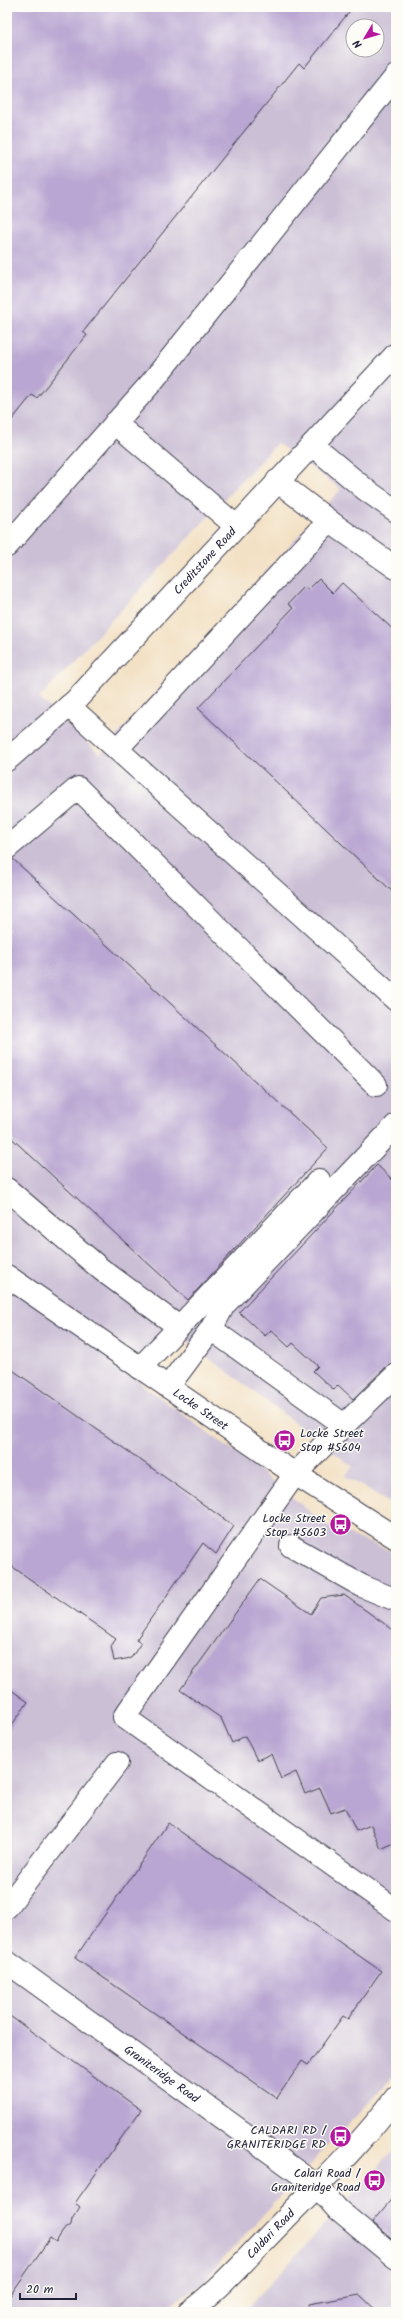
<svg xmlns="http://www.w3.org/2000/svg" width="403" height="2319" font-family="Kalam,sans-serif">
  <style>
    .industrial { fill: #cbbfd5; fill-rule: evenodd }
    .building { fill: #b9a6d2 }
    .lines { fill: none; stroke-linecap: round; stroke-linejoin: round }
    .minor-casing { stroke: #413f50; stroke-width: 24 }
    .minor { stroke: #fff; stroke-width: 22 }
    .labels { text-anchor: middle; stroke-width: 3; stroke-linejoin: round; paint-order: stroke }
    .street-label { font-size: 12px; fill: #22223b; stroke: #fdfcf7 }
    .poi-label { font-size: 12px; fill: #22223b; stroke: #fdfcf7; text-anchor: end }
  </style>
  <rect width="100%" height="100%" fill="#fdfcf7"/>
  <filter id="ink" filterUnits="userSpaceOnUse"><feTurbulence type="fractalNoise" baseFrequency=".025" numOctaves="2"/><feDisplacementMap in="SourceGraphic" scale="8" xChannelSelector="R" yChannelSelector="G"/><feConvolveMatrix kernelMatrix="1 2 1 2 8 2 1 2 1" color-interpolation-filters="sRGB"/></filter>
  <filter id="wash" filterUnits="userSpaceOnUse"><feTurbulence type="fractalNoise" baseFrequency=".012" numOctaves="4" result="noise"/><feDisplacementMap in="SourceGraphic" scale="16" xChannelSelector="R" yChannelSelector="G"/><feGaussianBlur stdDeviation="0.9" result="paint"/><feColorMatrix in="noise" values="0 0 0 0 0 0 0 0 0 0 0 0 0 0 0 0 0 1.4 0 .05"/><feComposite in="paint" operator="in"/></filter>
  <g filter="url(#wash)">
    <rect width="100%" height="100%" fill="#f3e1c5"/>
    <!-- industrial -->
    <path class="industrial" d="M7,7H396V1507L345,1476L353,1467L183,1338L140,1383L252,1465L329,1527L396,1553V2074L280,2196L201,2284L159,2312H7ZM353,26H377V50H353ZM277,443L341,489L100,754L39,698Z
      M396,2148V2312H243L253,2302Z"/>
    <g id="blocks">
      <!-- building -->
      <path class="building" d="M7,7H353L304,68L299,63L83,332L87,335L37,398L32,395L7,426Z
        M319,579L333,593L342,583L396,632V895L198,708L293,608L288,604L304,587L308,590Z
        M13,859L328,1148L188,1300L7,1134V860Z
        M377,1165L396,1183V1363L387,1366L353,1399L338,1385L334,1390L313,1371L318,1366L293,1343L289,1347L271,1330L265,1336L239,1312Z
        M7,1366L234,1526L216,1554L203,1543L136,1640L141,1643L131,1658L114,1661L111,1646L116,1639L7,1563Z
        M260,1579L311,1614L321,1598L344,1595L396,1632V1842L381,1849L371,1825L356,1831L345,1808L331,1813L320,1788L305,1794L296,1772L281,1779L271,1754L257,1760L245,1736L232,1743L221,1718L180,1690Z
        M7,1687L28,1702L7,1732Z
        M168,1823L381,1971L348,2019L343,2016L308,2065L302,2061L277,2098L75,1958Z
        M7,2014L141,2110L75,2203L80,2207L72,2219L71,2225L63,2231L56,2242L50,2238L7,2300Z
        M396,2194V2242L372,2222Z
        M360,2295L378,2312H309V2304Z"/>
    </g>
  </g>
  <g filter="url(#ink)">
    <use href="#blocks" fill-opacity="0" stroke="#413f50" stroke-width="1"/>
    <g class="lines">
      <defs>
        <g id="minor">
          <path d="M115,423L236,526"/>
          <path d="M312,445L366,490L396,511"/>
          <path d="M277,481L336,526L396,568"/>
          <path d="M7,546L151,383L396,76"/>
          <path d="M69,706L396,1000"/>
          <path d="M117,749L329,521"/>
          <path id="s1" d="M7,760L76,700L396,354"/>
          <path d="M7,848L78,788L376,1085"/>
          <path d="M7,1189L102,1270L179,1327"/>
          <path id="s2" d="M7,1276L289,1470L396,1538"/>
          <path d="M211,1329L224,1305L396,1125"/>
          <path d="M140,1368L319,1180"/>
          <path d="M168,1387L211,1329L344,1425L295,1474L124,1717L396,1910"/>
          <path d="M344,1425L396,1375"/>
          <path d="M291,1546L362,1586L396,1600"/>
          <path d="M7,1907L117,1763"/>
          <path id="s3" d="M7,1962L317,2186L338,2210L396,2258"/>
          <path id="s4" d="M189,2312C224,2286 252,2252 283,2221C322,2181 363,2142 396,2097"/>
        </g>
      </defs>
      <!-- minor casing -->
      <use href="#minor" class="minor-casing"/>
      <!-- minor -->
      <use href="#minor" class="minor"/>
    </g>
  </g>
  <!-- icons -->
  <defs>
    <symbol id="bus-disc" viewBox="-11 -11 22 22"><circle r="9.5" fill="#b5179e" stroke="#fdfcf7"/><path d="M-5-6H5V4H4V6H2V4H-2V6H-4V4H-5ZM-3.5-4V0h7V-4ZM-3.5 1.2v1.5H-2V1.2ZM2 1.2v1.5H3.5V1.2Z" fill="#fff"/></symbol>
  </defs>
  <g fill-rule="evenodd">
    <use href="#bus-disc" x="272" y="1428" width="25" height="25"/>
    <use href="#bus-disc" x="328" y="1512" width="25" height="25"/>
    <use href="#bus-disc" x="328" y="2124" width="25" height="25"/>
    <use href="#bus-disc" x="362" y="2168" width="25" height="25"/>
  </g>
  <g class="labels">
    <!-- street labels -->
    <g class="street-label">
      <text dy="4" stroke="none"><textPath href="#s1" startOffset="281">Creditstone Road</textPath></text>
      <text dy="4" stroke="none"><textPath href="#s2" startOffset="235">Locke Street</textPath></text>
      <text dy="4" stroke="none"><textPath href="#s3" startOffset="191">Graniteridge Road</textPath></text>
      <text dy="4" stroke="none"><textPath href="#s4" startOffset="113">Caldari Road</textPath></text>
    </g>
    <!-- poi labels -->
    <g class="poi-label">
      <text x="300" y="1437" text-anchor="start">Locke Street<tspan x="300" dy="14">Stop #5604</tspan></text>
      <text x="326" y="1522">Locke Street<tspan x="326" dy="14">Stop #5603</tspan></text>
      <text x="326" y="2134">CALDARI RD /<tspan x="326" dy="14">GRANITERIDGE RD</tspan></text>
      <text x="360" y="2177">Calari Road /<tspan x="360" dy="14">Graniteridge Road</tspan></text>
    </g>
  </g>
  <!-- margin -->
  <rect width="403" height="2319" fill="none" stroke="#fdfcf7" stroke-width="24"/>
  <!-- north arrow -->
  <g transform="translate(365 38) rotate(232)"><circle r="19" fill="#fdfcf7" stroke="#a5a5ac"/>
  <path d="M0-3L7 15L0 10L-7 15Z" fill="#b5179e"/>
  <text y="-6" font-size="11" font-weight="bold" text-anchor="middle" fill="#22223b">N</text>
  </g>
  <!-- scale -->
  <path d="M20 2293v6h56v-6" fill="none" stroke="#22223b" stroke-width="2"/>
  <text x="26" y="2293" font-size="12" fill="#22223b" stroke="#fdfcf7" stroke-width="3" paint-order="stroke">20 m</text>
</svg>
